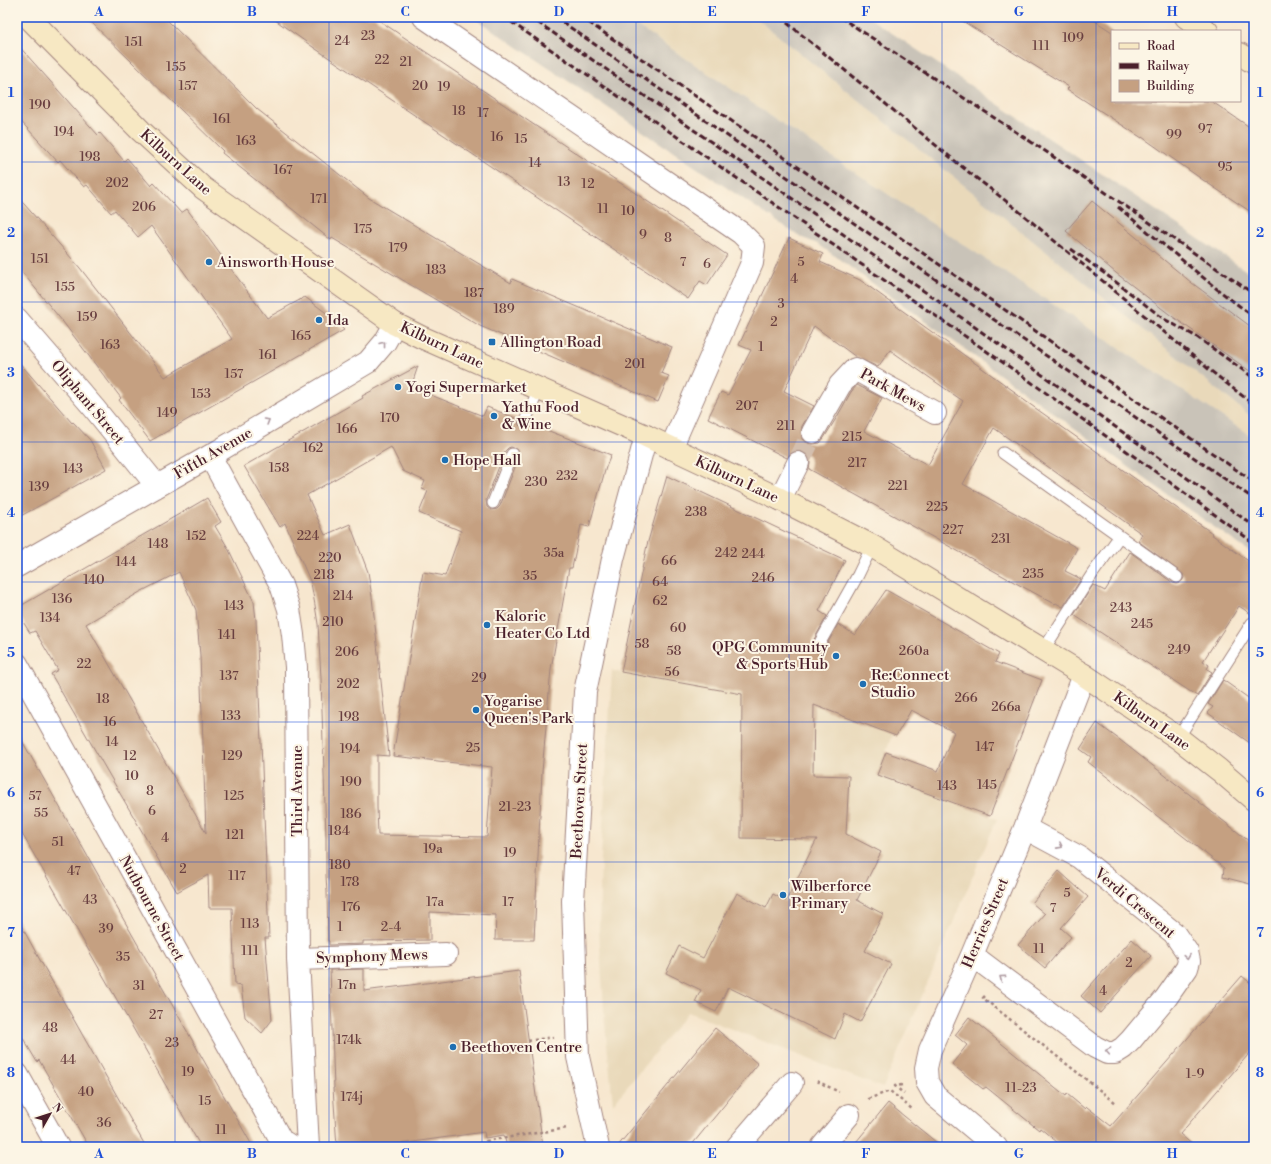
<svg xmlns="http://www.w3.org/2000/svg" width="1271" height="1164" font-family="'Libre Bodoni',serif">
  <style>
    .built { fill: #e9d9ba }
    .industrial { fill: #c9c3b8 }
    .building { fill: #c5a081; fill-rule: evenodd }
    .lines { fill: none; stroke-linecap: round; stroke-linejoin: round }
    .street-tunnel { stroke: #d4bfae; stroke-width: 22; stroke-dasharray: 22 11; stroke-linecap: butt }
    .lane-casing { stroke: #a0837d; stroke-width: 13 }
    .street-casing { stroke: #a0837d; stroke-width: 24 }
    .secondary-casing { stroke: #a0837d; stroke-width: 24 }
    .path { stroke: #a0837d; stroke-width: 2.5; stroke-dasharray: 3 3; stroke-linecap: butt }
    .lane { stroke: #fff; stroke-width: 11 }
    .street { stroke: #fff; stroke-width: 22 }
    .secondary { stroke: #f7e8c3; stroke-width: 22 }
    .rail { stroke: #4a1f2b; stroke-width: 3; stroke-dasharray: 6 3; stroke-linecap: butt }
    .oneway { stroke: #ae9aa0 }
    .grid { fill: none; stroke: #1d4ed8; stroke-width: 1; stroke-opacity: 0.55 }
    .poi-dot { fill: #1f6fb2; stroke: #fcf5e5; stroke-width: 1.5 }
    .labels { text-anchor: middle; stroke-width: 4; stroke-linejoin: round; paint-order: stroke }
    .number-label { font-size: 13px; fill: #693f40 }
    .street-label { font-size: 15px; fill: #4a1f2b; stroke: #fcf5e5 }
    .poi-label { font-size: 15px; fill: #4a1f2b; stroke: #fcf5e5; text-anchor: start }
    .neatline { fill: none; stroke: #1d4ed8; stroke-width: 1.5 }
    .grid-label { font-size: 13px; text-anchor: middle; font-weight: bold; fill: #1d4ed8 }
  </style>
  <rect width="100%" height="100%" fill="#fcf5e5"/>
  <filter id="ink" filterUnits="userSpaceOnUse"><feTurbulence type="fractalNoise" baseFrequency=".025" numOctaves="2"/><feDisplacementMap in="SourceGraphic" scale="8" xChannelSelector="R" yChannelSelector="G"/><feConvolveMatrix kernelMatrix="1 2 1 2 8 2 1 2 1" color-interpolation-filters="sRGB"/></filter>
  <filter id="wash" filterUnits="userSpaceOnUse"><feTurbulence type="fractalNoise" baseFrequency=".012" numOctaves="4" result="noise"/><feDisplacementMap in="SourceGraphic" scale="16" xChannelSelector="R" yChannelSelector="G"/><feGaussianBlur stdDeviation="0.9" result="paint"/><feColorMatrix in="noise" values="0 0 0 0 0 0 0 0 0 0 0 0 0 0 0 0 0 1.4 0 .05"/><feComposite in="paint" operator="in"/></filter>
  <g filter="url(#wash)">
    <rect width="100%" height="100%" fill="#f7e7cf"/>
    <!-- built -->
    <path class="built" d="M624,17H755L1254,419V438L841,163Z
      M612,671L817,706L892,735L878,775L997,819L883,1088L688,1012L613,1104L605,1024L599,931L601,859Z"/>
    <!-- industrial -->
    <path class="industrial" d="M473,17H624L841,163L1254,438V555L1151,483L818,244L800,237Z
      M755,17H868L1254,276V419Z"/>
    <g id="blocks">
      <!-- building -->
      <path class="building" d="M86,17H164L257,109L369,198L511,283L512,279L672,347L661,373L669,376L658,402L480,326L332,238L331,240L222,153L223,151Z
        M271,17H374L727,255L707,285L700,281L688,299L313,47Z
        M956,17H1089L1112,32V101H1211L1254,130V214L1203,180L1142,137V138L1067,89L1069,87Z
        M17,44L98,135L100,133L124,161L127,158L151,186L154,183L181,213L187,209L267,318L305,297L325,312L344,330L150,441L119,400L121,398L63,322L17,266V196L80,268L165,377L232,339L151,226L138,237L115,210L111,213L87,185L84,187L60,160L58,162L17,117Z
        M1092,201L1192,283L1254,329V374L1169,314L1116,273L1066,231Z
        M789,238L823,254L820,262L860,280L1015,392L1014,393L1212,533L1211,534L1254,565V616L1239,606L1203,661L1209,665L1207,669L1212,672L1197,696L1074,615L1093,585L1105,591L1130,552L1173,583L1177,584L1182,581L1184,578L1183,574L1138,541L1142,534L994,428L963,484L1077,548L1065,571L1081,579L1063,607L1056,603L1055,604L1014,582L809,469L810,462L809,456L804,452L797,451L791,453L787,458L708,418L721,392L728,395L751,350L739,345ZM814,326L856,357L878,367L890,350L963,401L928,465L864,431L882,398L857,385L851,392L837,417L824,438L820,443L813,444L806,443L802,439L801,432L802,426L814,406L784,391Z
        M17,360L72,423L73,422L90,440L106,469L17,518Z
        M418,366L411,387L483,416L487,407L518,419L519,425L523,428L529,427L531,424L611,455L606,467L589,527L581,525L572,568H569L551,669L542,772L534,940H495L496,915L430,912V940L363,941V944L329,945V941H328L327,892L326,876V838L321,678L318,624L315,605L311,583L285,523L280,527L244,466L363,398L362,396ZM391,447L403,471L425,481L422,489L428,491L419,513L461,531L445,576L423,572L393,756L492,767L487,837L378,835L377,807V755L389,756L372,597L368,572L350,524L325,535L307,495ZM511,447L518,450L519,457L500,506L497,509L491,510L487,507L486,500L505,451L508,448Z
        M667,476L845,560L819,611L827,616L812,643V649L815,652H821L824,650L838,624L855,635L886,590L999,654L995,662L1042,680L990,816L877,775L886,752L938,771L954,732L911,710L896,736L814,705L813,775L849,776L846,834L881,852L857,900L883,914L865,951L891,964L860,1022L845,1014L835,1039L728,987L716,1012L695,1002L701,990L666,973L679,946L703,958L737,893L766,908L773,894L786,901L817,839L741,838L742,694L621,672L647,545Z
        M207,498L221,522L215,526L228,548L254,602L256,620L269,938H265L272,1020L262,1033L245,1017L241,986L235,985L232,908H209L208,875L177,892L51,674L58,670L35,631L30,633L17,612V608ZM179,572L196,610L200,655L206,833L86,624L140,592Z
        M1223,680L1254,702V746L1208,713L1213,707L1208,704Z
        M1097,723L1120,740L1254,845V885L1223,877L1224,868L1088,762L1091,757L1080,749Z
        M17,732L208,1068L253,1147H201L32,851L17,825Z
        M1059,871L1088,897L1061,928L1071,937L1045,968L1018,945L1045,914L1032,903Z
        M17,918L40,960L146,1147H89L39,1060L37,1062L17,1028Z
        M1132,939L1151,956L1100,1013L1081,996Z
        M364,969V991L519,971L543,1147H507L504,1135L485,1138L484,1132L377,1147H337L333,1088H334L330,970Z
        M1242,976L1254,986V1048L1180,1134L1195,1147H1063L1040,1128L1039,1130L986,1087L983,1089L952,1064L967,1045L955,1035L969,1017L1066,1096L1067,1094L1085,1109L1087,1107L1111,1126Z
        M715,1028L758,1064L690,1147H617Z
        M888,1103L942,1147H852Z"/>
    </g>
  </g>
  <g filter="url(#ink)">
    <use href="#blocks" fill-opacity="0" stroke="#a0837d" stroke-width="1"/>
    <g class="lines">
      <!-- street-tunnel -->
      <path class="street-tunnel" d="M798,463L813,432"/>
      <defs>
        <path id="lane" d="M525,421L539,389
          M1003,453L1177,577
          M493,503L512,454
          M818,646L858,575L872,546
          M1044,649L1093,573L1119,537
          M1178,738L1252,623"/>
        <path id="street" d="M424,17L741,233L754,246L752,263L671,448
          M17,319L94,408L157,486
          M813,432L840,385L855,369L935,413
          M210,456L281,585L289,609L293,635L296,667L298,959L308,1147
          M780,499L798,463
          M17,566L210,456L368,362L385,342L395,324
          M17,664L281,1140L292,1147
          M972,955L1095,1047L1107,1053H1115L1123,1048L1131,1040L1166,998L1187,968L1189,961L1187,952L1174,933L1079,857L1025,828
          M298,959L446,954
          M17,1074L58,1147
          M598,1147L578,1057L573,901L585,692L613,559L646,436
          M737,1147L792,1083
          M822,1147L849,1115
          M996,1147L935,1096L927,1082L926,1068L930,1050L972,955L1025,828L1084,675"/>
        <path id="secondary" d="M28,17L141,131L203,188L395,324L421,337L646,436L780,499L872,546L1084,675L1178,738L1219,770L1254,800
          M1186,17L1207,31
          M1240,54L1254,63"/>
      </defs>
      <!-- lane casing -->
      <use href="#lane" class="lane-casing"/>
      <!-- street casing -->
      <use href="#street" class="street-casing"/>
      <!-- secondary casing -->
      <use href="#secondary" class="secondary-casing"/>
      <!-- path -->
      <path class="path" d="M985,996L983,998L1116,1103
        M528,1041L553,1037
        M817,1081L839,1092
        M902,1085L895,1086L904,1094
        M868,1099L890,1091L912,1109
        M487,1147L486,1141L568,1128"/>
      <!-- lane -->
      <use href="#lane" class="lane"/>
      <!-- street -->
      <use href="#street" class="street"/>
      <!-- secondary -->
      <use href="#secondary" class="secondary"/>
      <!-- rail -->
      <path class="rail" d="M504,17L1024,377L1254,543
        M530,17C774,184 1014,354 1254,526
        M555,17L1254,499
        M581,17L1254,482
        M780,17L966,170L1015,208L1211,371L1254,405
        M840,17L1045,151L1254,294
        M1118,207L1217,289L1254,317
        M1071,249L1104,273L1164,319L1197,337L1254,378"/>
    </g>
    <!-- one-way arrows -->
    <defs><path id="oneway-chevron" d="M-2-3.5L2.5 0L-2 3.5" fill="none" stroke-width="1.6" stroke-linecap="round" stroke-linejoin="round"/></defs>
    <g class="oneway">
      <use href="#oneway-chevron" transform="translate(383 344) rotate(-52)"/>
      <use href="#oneway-chevron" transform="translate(267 421) rotate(-31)"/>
      <use href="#oneway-chevron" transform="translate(1060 846) rotate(28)"/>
      <use href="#oneway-chevron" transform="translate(1187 957) rotate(81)"/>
      <use href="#oneway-chevron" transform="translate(1002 978) rotate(-143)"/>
      <use href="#oneway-chevron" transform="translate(1108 1051) rotate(-169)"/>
    </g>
  </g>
  <!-- grid -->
  <path class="grid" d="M175,17V1147M329,17V1147M482,17V1147M636,17V1147M789,17V1147M942,17V1147M1096,17V1147M17,162H1254M17,302H1254M17,442H1254M17,582H1254M17,722H1254M17,862H1254M17,1002H1254"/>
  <!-- markers -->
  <g class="poi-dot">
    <circle cx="209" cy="262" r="4"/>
    <circle cx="319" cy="320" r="4"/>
    <rect x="488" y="338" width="8" height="8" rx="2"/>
    <circle cx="398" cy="387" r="4"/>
    <circle cx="494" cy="416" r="4"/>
    <circle cx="445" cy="460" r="4"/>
    <circle cx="487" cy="625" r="4"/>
    <circle cx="836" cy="656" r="4"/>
    <circle cx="863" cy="684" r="4"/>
    <circle cx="476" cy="710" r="4"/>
    <circle cx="783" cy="895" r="4"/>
    <circle cx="453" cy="1047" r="4"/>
  </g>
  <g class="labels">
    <!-- number labels -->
    <g class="number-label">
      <text x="368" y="40">23</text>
      <text x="1073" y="42">109</text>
      <text x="342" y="45">24</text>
      <text x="134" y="46">151</text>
      <text x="1041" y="50">111</text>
      <text x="382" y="64">22</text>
      <text x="406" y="66">21</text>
      <text x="176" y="71">155</text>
      <text x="188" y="90">157</text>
      <text x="420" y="90">20</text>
      <text x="444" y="91">19</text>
      <text x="40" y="109">190</text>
      <text x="459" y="115">18</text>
      <text x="483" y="117">17</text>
      <text x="222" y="123">161</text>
      <text x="1205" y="133">97</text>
      <text x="64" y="136">194</text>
      <text x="1174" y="139">99</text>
      <text x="497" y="141">16</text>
      <text x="521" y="143">15</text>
      <text x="246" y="145">163</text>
      <text x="90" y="161">198</text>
      <text x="535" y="167">14</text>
      <text x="1225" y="171">95</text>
      <text x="283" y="174">167</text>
      <text x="564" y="186">13</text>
      <text x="117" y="187">202</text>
      <text x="588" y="188">12</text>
      <text x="319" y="203">171</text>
      <text x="144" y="211">206</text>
      <text x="603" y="213">11</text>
      <text x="628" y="215">10</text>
      <text x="363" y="233">175</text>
      <text x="643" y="239">9</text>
      <text x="668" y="242">8</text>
      <text x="398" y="252">179</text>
      <text x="40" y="263">151</text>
      <text x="683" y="266">7</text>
      <text x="801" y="266">5</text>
      <text x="707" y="268">6</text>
      <text x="436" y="274">183</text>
      <text x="794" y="283">4</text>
      <text x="65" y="291">155</text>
      <text x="474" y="297">187</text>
      <text x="781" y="308">3</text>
      <text x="504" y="313">189</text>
      <text x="87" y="321">159</text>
      <text x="774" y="326">2</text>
      <text x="301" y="340">165</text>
      <text x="110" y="349">163</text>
      <text x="761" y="351">1</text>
      <text x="268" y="359">161</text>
      <text x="635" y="368">201</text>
      <text x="234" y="378">157</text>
      <text x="201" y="398">153</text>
      <text x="747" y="410">207</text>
      <text x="167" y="417">149</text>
      <text x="390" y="422">170</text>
      <text x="786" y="430">211</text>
      <text x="347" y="433">166</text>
      <text x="852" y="441">215</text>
      <text x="313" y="452">162</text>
      <text x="857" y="467">217</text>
      <text x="279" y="472">158</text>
      <text x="73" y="473">143</text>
      <text x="567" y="480">232</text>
      <text x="536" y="486">230</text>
      <text x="898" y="490">221</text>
      <text x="39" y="491">139</text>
      <text x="937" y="511">225</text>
      <text x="696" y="516">238</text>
      <text x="953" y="534">227</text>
      <text x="196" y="540">152</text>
      <text x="308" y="540">224</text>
      <text x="1001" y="543">231</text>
      <text x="158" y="548">148</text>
      <text x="554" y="557">35a</text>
      <text x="726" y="557">242</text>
      <text x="753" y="558">244</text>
      <text x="330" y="562">220</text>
      <text x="669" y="565">66</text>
      <text x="126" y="566">144</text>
      <text x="1033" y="578">235</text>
      <text x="324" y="579">218</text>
      <text x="530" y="580">35</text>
      <text x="763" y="582">246</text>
      <text x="94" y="584">140</text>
      <text x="660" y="586">64</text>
      <text x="343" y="600">214</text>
      <text x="62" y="603">136</text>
      <text x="660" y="605">62</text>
      <text x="234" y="610">143</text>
      <text x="1121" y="612">243</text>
      <text x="50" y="622">134</text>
      <text x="333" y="626">210</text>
      <text x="1142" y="628">245</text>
      <text x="678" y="632">60</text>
      <text x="227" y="639">141</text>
      <text x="642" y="648">58</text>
      <text x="1179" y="654">249</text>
      <text x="674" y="655">58</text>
      <text x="914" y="655">260a</text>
      <text x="347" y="656">206</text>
      <text x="84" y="668">22</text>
      <text x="672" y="676">56</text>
      <text x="229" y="680">137</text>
      <text x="479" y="682">29</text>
      <text x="348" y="688">202</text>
      <text x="966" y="702">266</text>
      <text x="103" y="703">18</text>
      <text x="1006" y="711">266a</text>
      <text x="231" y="720">133</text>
      <text x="349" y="721">198</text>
      <text x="110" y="726">16</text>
      <text x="112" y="746">14</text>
      <text x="985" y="751">147</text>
      <text x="473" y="752">25</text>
      <text x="350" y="753">194</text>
      <text x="130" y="760">12</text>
      <text x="232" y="760">129</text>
      <text x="132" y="780">10</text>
      <text x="351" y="786">190</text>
      <text x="987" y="789">145</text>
      <text x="947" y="790">143</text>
      <text x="150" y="795">8</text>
      <text x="35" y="800">57</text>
      <text x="234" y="800">125</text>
      <text x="515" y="811">21-23</text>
      <text x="152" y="815">6</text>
      <text x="41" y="817">55</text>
      <text x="351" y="818">186</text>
      <text x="339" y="835">184</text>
      <text x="235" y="839">121</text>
      <text x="165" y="842">4</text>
      <text x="58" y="846">51</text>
      <text x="433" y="853">19a</text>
      <text x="510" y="857">19</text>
      <text x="340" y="869">180</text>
      <text x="183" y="873">2</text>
      <text x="74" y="875">47</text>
      <text x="237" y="880">117</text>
      <text x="350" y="886">178</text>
      <text x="1067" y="897">5</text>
      <text x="90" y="904">43</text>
      <text x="435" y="906">17a</text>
      <text x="508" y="906">17</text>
      <text x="351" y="911">176</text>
      <text x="1053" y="912">7</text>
      <text x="250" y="928">113</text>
      <text x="340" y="931">1</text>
      <text x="391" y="931">2-4</text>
      <text x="106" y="933">39</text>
      <text x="1039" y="953">11</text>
      <text x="250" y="955">111</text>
      <text x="123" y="961">35</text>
      <text x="1129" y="967">2</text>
      <text x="347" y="989">17n</text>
      <text x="139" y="990">31</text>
      <text x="1103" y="995">4</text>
      <text x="156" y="1019">27</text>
      <text x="50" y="1032">48</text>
      <text x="349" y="1044">174k</text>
      <text x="172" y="1047">23</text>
      <text x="68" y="1064">44</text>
      <text x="188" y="1076">19</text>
      <text x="1195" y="1078">1-9</text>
      <text x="1021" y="1092">11-23</text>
      <text x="86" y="1096">40</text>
      <text x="352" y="1101">174j</text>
      <text x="205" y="1105">15</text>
      <text x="104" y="1127">36</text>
      <text x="221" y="1134">11</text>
    </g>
    <!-- street labels -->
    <g class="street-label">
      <text transform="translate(176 162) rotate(42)" y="5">Kilburn Lane</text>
      <text transform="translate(442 345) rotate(25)" y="5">Kilburn Lane</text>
      <text transform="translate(893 390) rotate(29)" y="5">Park Mews</text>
      <text transform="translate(88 402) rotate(50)" y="5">Oliphant Street</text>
      <text transform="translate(213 453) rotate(-30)" y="5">Fifth Avenue</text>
      <text transform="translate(737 479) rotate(25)" y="5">Kilburn Lane</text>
      <text transform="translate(1152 721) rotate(35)" y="5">Kilburn Lane</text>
      <text transform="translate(297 791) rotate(-90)" y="5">Third Avenue</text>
      <text transform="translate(579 801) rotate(-87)" y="5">Beethoven Street</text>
      <text transform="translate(1135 903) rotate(40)" y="5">Verdi Crescent</text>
      <text transform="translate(152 908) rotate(61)" y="5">Nutbourne Street</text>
      <text transform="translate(985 923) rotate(-67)" y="5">Herries Street</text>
      <text transform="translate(372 956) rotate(-2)" y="5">Symphony Mews</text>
    </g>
    <!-- poi labels -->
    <g class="poi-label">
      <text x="217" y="267">Ainsworth House</text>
      <text x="327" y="325">Ida</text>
      <text x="500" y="347">Allington Road</text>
      <text x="406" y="392">Yogi Supermarket</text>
      <text x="502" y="412">Yathu Food<tspan x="502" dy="17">&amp; Wine</tspan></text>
      <text x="453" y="465">Hope Hall</text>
      <text x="495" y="621">Kaloric<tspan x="495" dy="17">Heater Co Ltd</tspan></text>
      <text x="828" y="652" text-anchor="end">QPG Community<tspan x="828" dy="17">&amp; Sports Hub</tspan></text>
      <text x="871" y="680">Re:Connect<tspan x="871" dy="17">Studio</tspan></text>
      <text x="484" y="706">Yogarise<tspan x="484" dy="17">Queen's Park</tspan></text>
      <text x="791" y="891">Wilberforce<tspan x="791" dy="17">Primary</tspan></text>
      <text x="461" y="1052">Beethoven Centre</text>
    </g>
  </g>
  <!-- margin -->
  <rect width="1271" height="1164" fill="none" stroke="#fcf5e5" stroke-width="44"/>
  <!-- legend -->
  <rect x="1111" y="30" width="130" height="72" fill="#fcf5e5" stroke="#b59f9b"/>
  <rect x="1119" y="43" width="20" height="6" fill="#f7e8c3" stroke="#b59f9b"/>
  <text x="1147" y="50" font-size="12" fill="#4a1f2b">Road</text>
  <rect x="1119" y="63" width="20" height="6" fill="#4a1f2b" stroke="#b59f9b"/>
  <text x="1147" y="70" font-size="12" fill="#4a1f2b">Railway</text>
  <rect x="1119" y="80" width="20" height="12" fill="#c5a081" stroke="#b59f9b"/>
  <text x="1147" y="90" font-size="12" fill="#4a1f2b">Building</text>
  <!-- north arrow -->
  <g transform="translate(50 1114) rotate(51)" stroke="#fcf5e5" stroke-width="3" paint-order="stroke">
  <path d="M0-3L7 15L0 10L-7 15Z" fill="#4a1f2b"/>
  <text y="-6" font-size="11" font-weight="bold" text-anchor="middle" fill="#4a1f2b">N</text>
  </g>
  <rect x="22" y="22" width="1227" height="1120" class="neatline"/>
  <g class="grid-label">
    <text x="99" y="16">A</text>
    <text x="252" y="16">B</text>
    <text x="405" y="16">C</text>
    <text x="559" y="16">D</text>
    <text x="712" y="16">E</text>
    <text x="866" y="16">F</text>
    <text x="1019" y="16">G</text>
    <text x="1172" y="16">H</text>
    <text x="11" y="97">1</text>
    <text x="1260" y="97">1</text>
    <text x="11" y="237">2</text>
    <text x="1260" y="237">2</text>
    <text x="11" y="377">3</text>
    <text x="1260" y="377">3</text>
    <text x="11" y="517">4</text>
    <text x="1260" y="517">4</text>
    <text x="11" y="657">5</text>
    <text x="1260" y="657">5</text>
    <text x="11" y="797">6</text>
    <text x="1260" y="797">6</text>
    <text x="11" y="937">7</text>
    <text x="1260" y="937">7</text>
    <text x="11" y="1077">8</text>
    <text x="1260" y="1077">8</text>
    <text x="99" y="1158">A</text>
    <text x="252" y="1158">B</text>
    <text x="405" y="1158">C</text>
    <text x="559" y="1158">D</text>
    <text x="712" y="1158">E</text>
    <text x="866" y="1158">F</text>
    <text x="1019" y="1158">G</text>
    <text x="1172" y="1158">H</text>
  </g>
</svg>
